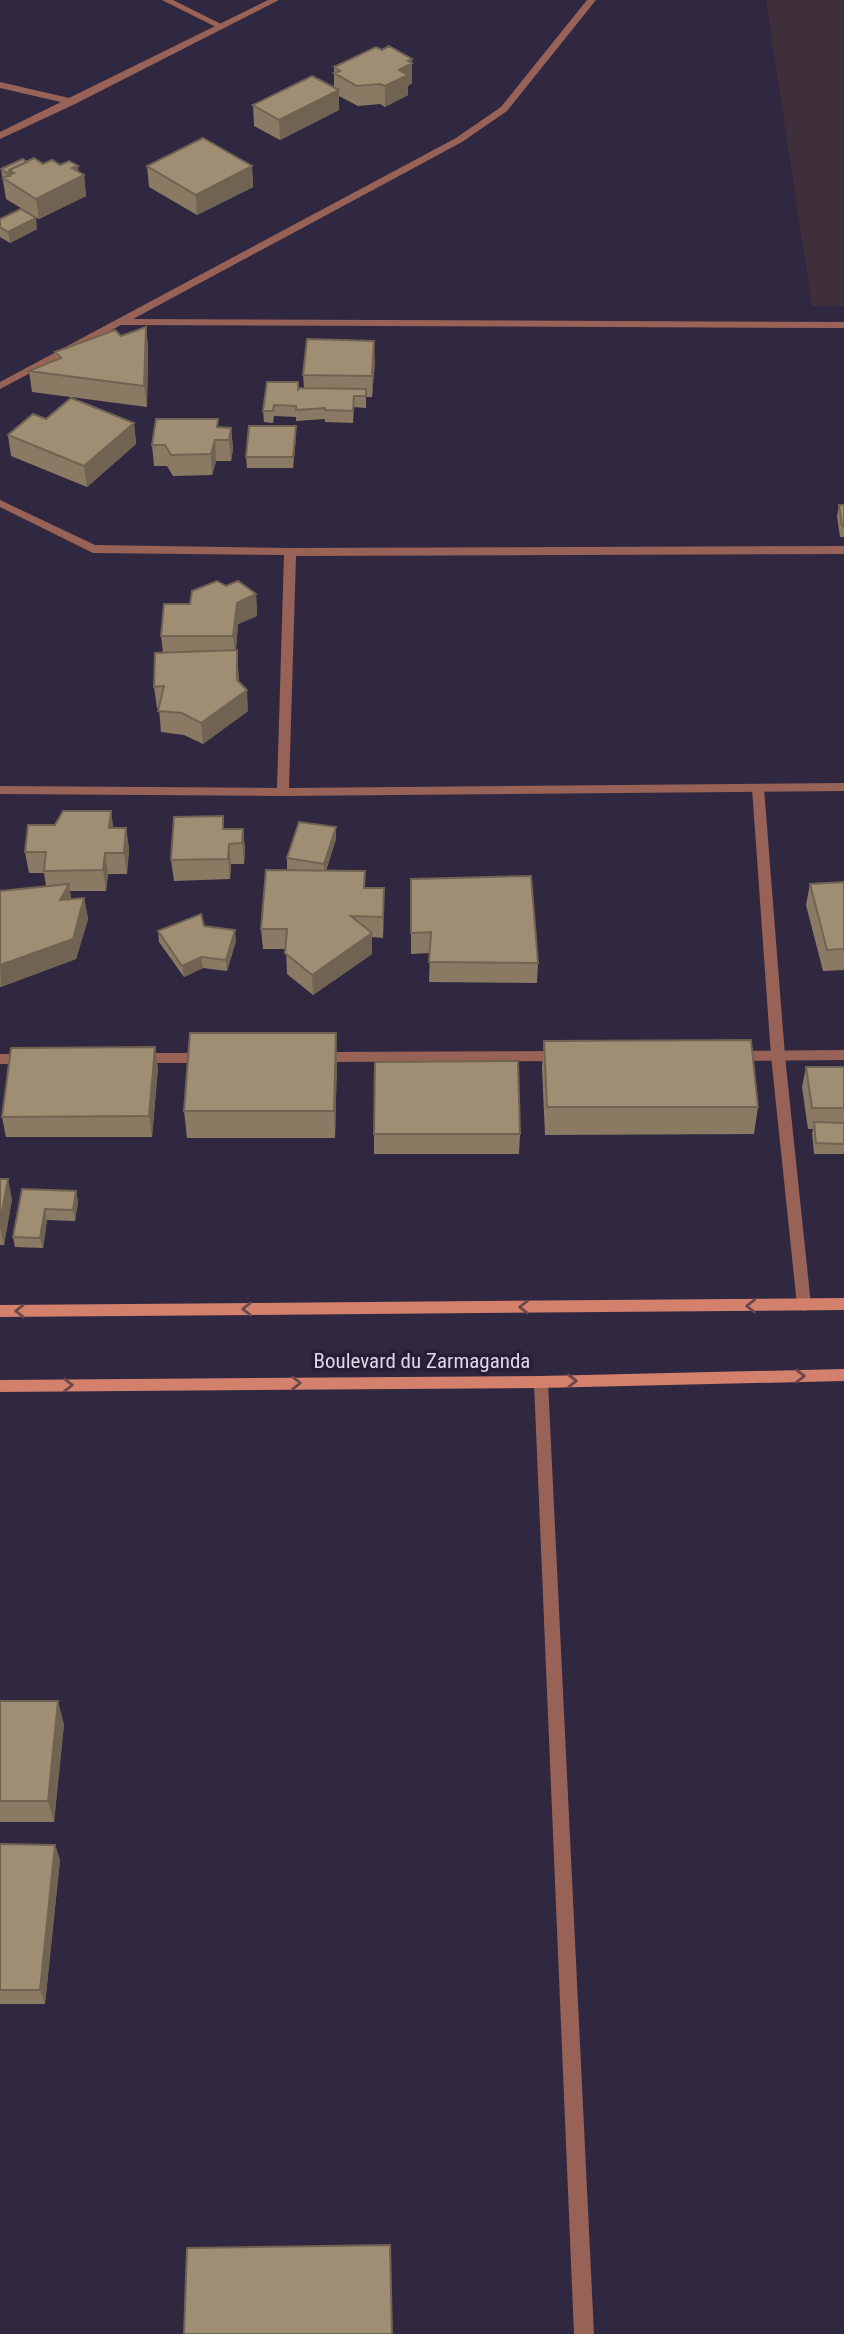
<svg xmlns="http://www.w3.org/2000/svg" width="844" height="2334" font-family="'Roboto Condensed',sans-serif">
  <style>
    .education { fill: #3f2f3b }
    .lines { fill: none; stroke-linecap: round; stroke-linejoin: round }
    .lane { fill: #986356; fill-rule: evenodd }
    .street { fill: #986356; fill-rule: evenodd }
    .secondary { fill: #d3806c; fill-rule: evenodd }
    .wall { fill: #8a7a64 }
    .shaded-wall { fill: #706351 }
    .building { fill: #a08e74; stroke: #706351; stroke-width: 2 }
    .oneway { stroke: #6b464b }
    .labels { text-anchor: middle; stroke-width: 7; stroke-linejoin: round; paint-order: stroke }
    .street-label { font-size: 21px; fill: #ded9e9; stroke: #261f35 }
  </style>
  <rect width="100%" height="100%" fill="#302840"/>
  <!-- education -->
  <path class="education" d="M766,0H844V306H812Z"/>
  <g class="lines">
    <!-- lane -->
    <path class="lane" d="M162,0H173L227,27L220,29Z
      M758,784L764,788L785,1056L811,1305L809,1309L804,1311L799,1309L797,1305L771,1056L752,788Z"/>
    <!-- street -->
    <path class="street" d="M268,0H279L75,104L0,139V132L61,102L0,88V82L69,98Z
      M587,0H596L507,111L462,142L133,319L844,322V328L121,325L0,389V382L456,138L501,107Z
      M0,500L95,545L290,548L844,546V554L296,556L289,788L844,783V791L283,796L0,794V786L277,788L284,555L93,553L0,507Z
      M844,1050V1060L733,1061L726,1056L733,1051Z
      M562,1051L569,1056L562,1061L320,1062L313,1057L320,1052Z
      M138,1053H205L212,1058L205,1063H138L131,1058Z
      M0,1054H27L34,1059L27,1064H0Z
      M541,1376L546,1378L548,1382L594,2334H574L534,1382L536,1378Z"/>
    <!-- secondary -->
    <path class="secondary" d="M844,1298V1310L0,1317V1305Z
      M844,1369V1381L541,1388L0,1392V1380L541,1376Z"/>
  </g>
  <!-- wall -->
  <path class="wall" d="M382,50L412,59V83L408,86V95L385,107L380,104L358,106L339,96V110L280,140L254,126L253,105L334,88V67Z
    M27,162L43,164L78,166V172L84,175L86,196L39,219L6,199L1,169Z
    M147,166H252L253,187L197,215L149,187Z
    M0,219L37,229L10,243L0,237Z
    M146,327L148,348L147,407L32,392L29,371L56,360L55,352L121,336Z
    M375,362L372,397H366V408L354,407L353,423L325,422V419L296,421V417L274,416L273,423L264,422L263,411L304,388L303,375Z
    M46,419L134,423L136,444L87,487L11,456L8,435Z
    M296,426V437L293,468H247L246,457Z
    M219,427L231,428L233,449L231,461H216L212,475L173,476L167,466H154L152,445Z
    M839,505H844V537H840L837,516Z
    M226,586L256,594L257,616L238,624L236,650H237L239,681L248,711L203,744L184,735L161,732L159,708H157L154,687L163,653L161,636L190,604Z
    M111,811L113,828H126L129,849L127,874H108L106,891H70L71,900L84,898L88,919L76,959L0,987V891L46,886L44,873H29L25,852L55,825Z
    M224,829H243L245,850L244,864H231L230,879L174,881L171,860Z
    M336,839L326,871L365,888H384L383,938L372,937V954L313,995L287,974L286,949H263L261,929L296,871L287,869V858Z
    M411,879L538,963L537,983L429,982L430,953L411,954Z
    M844,882V970L823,971L806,905L810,884Z
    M204,926L236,941L227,971L203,968L184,977L159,942L158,931Z
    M544,1041L758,1107L754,1134L545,1135L542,1068Z
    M337,1061L335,1138H187L184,1111Z
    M806,1067H844V1154H814L812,1133L813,1129H808L802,1087Z
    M158,1068L152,1137H6L2,1117Z
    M374,1134H520L519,1154H374Z
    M0,1179L12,1199L4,1245H0Z
    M22,1189L76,1191L78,1202L75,1221L47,1220L43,1248L15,1247L13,1237Z
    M0,1701L64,1724L54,1822H0Z
    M0,1844L55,1845L60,1860L45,2004H0Z"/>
  <!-- shaded-wall -->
  <path class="shaded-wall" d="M412,59V83L408,86V95L385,107V86L408,61Z
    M339,90V110L280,140L279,120Z
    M78,166L79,178L84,175L86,196L39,219L36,199L72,168Z
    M252,166L253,187L197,215L196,195Z
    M36,218L37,229L10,243L8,232Z
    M146,327L148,348L147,407L144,386Z
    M374,341L375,362L372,397V376Z
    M134,423L136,444L87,487L84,466Z
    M296,426V437L293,468V457Z
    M231,428L233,449L231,461L229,440Z
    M215,440L216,461L212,475L211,454Z
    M256,594L257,616L238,624L235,657L233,636L237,603Z
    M237,650L239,696L247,690L248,711L203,744L201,723L237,680Z
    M111,811L114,832L109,828Z
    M336,827V839L324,875V864Z
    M126,828L129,849L127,874L124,853Z
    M243,829L245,850L244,864L242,843Z
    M229,844L231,864L230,879L228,859Z
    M105,853L108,874L106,891L103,870Z
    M69,884L72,905L60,900Z
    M384,888V909L383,938V917Z
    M84,898L88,919L76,959L1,987L0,965Z
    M235,930L236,941L227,971L226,960Z
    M372,933V954L313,995L312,975Z
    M201,957L203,968L184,977L182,966Z
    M336,1033L337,1061L335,1138L334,1111Z
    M155,1047L158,1068L152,1137L149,1116Z
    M8,1179L12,1199L4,1245L0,1229V1222Z
    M76,1191L78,1202L75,1221L73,1210Z
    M45,1209L47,1220L43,1248L40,1238Z
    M58,1701L64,1724L54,1822L48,1801Z
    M55,1845L60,1860L45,2004L40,1990Z"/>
  <!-- building -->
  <path class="building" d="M389,46L412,59L408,61L412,63L399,70L408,75L385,86L380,84L357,86L334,73L340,71L334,67L376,47L382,50Z
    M312,76L339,90L279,120L253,105Z
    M203,138L252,166L196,195L147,166Z
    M34,158L43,164L52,160L60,165L69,161L78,166L72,168L84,175L36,199L3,178L14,173L9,170Z
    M23,159L27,162L9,170L10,175L1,169Z
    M21,209L36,218L8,232L0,227V219Z
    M146,327L144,386L29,371L61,358L55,352L115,330L121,336Z
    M307,339L374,341L372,376L303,375Z
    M267,382H298V391V388L366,389V396H354L353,411L325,410V408L296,410V406L274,405L273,411H263Z
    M71,398L134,423L84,466L8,435L33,414L46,419Z
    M156,419H218L217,427L231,428L229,440H215L211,454L171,455L165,445H152Z
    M249,426H296L293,457H246Z
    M839,505H844V526H842Z
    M217,581L226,586L238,581L256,594L237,603L233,636H161L164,604H190L192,591Z
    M237,650V680L247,690L201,723L182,713L158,711L164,686L154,687L155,653Z
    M63,811H111L109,828H126L124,853H105L103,870L44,871L46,852H25L28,825H55Z
    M223,816V829H243L242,843L229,844L228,859L171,860L174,817Z
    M299,822L336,827L324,864L287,858Z
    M266,870L365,871L364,888H384L383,917L351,916L372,933L312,975L285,953L287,929H261Z
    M531,876L538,963L429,962L431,932L411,933V879Z
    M844,882V949L827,950L810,884Z
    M69,884L60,900L84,898L73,939L0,965V891Z
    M201,914L204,926L235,930L226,960L201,957L182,966L158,931Z
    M190,1033H336L334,1111H184Z
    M751,1040L758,1107H547L544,1041Z
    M155,1047L149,1116L2,1117L11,1048Z
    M518,1061L520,1134H374L375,1062Z
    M806,1067H844V1108H812Z
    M814,1122L844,1123V1144L816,1143Z
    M0,1179H8L0,1222Z
    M22,1189L76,1191L73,1210L45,1209L40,1238L13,1237Z
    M0,1701H58L48,1801H0Z
    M0,1844L55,1845L40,1990H0Z
    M390,2245L392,2334H184L187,2248Z"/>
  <!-- one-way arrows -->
  <defs><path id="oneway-chevron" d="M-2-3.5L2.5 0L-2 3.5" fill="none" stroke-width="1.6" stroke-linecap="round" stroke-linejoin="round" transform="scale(1.75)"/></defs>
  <g class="oneway">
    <use href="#oneway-chevron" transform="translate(751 1306) rotate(180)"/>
    <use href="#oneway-chevron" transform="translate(524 1307) rotate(180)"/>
    <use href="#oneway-chevron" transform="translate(247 1309) rotate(180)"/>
    <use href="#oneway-chevron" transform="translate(20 1311) rotate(180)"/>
    <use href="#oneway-chevron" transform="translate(800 1376) rotate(-1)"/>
    <use href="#oneway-chevron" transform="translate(572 1381) rotate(-1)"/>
    <use href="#oneway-chevron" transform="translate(296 1383)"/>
    <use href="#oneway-chevron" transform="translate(68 1385)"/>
  </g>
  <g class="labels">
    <!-- street labels -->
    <g class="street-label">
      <text x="422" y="1368">Boulevard du Zarmaganda</text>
    </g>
  </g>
</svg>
